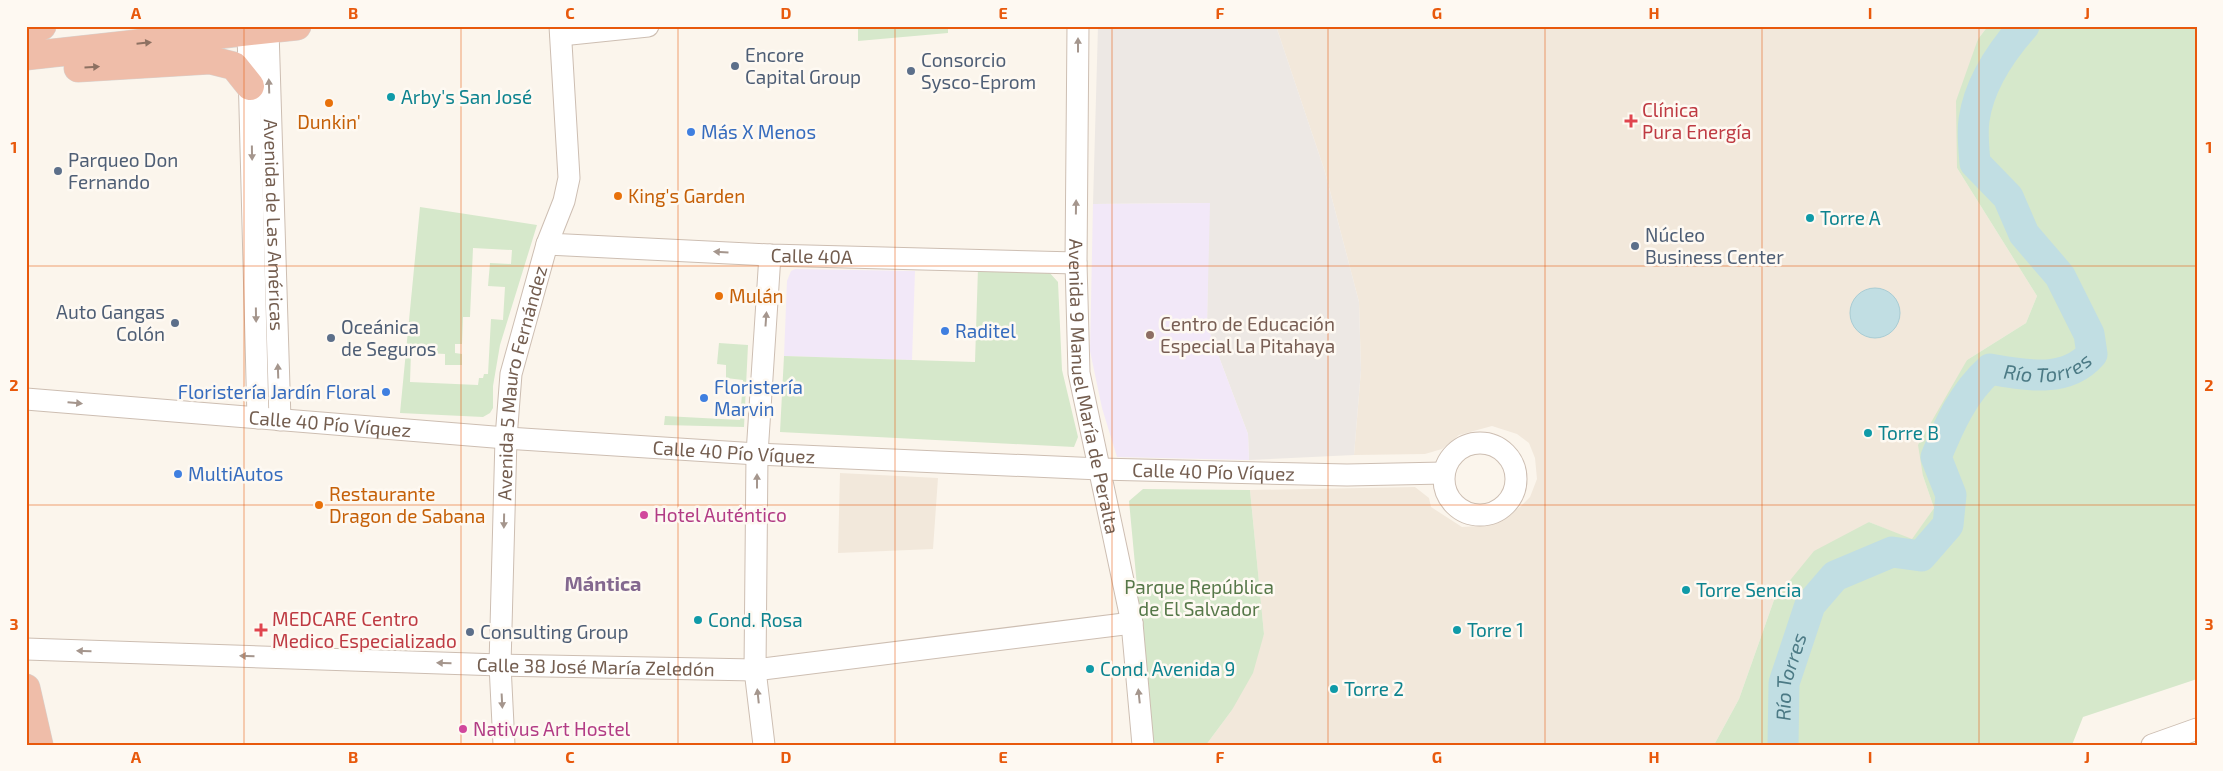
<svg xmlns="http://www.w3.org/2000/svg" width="2223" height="771" font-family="'Exo 2',sans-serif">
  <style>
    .residential { fill: #f2e8db }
    .industrial { fill: #ede8e4 }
    .education { fill: #f2e8f8 }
    .green { fill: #d6e8cb; fill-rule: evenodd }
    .water { fill: #c1dee3; stroke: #a8ccd4 }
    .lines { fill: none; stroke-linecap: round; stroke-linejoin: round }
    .river { stroke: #c1dee3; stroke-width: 31 }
    .minor-casing { stroke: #cdbeb2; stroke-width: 23 }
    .highway-casing { stroke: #d8d2ce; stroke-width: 29 }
    .minor { stroke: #fff; stroke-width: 21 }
    .highway { stroke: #efbda9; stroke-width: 28 }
    .oneway { fill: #8d7162 }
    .oneway2 { fill: #a5968d }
    .grid { fill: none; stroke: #e8590c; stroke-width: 1; stroke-opacity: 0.55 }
    .service-dot { fill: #5c6f8a; stroke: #fef9f2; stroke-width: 2 }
    .culture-dot { fill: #0f9aa8; stroke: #fef9f2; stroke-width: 2 }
    .food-dot { fill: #e8710a; stroke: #fef9f2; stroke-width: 2 }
    .health-dot { fill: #e0444e; stroke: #fef9f2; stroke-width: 2 }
    .shop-dot { fill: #3f7fe0; stroke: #fef9f2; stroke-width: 2 }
    .education-dot { fill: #8d6e63; stroke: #fef9f2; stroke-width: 2 }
    .hotel-dot { fill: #d1479c; stroke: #fef9f2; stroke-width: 2 }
    .labels { text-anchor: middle; stroke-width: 5; stroke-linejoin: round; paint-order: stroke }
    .service-label { font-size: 19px; fill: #4e5e75; stroke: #fef9f2; text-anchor: start }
    .culture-label { font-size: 19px; fill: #0d838f; stroke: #fef9f2; text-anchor: start }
    .health-label { font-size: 19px; fill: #be3a42; stroke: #fef9f2; text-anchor: start }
    .food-label { font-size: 19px; fill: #c56008; stroke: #fef9f2; text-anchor: start }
    .shop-label { font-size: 19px; fill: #366cbe; stroke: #fef9f2; text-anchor: start }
    .street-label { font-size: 19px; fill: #745e50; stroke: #fef9f2 }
    .education-label { font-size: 19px; fill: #785e54; stroke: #fef9f2; text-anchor: start }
    .hotel-label { font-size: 19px; fill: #b23c85; stroke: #fef9f2; text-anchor: start }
    .park-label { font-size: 19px; fill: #567849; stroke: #fef9f2 }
    .water-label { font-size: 20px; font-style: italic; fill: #4c7a85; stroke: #fef9f2 }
    .neighbourhood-label { font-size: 20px; font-weight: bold; fill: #83688f; stroke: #fef9f2 }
    .neatline { fill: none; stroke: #e8590c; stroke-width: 2 }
    .grid-label { font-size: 16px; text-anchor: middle; font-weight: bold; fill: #e8590c }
  </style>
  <rect width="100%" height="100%" fill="#fbf5ec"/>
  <!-- residential -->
  <path class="residential" d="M1276,26H1988L1978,39L1957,168L2037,296L2026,323L1967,360L1923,476L1934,508L1912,540L1869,522L1774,600L1739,699L1714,745H1206L1232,710L1264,634L1250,490L1415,487L1429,498L1431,507L1462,527L1478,526L1503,519L1521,506L1530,497L1537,479L1535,458L1529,443L1517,434L1492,426L1459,435L1442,449L1425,454L1354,455L1361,370L1359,302L1325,172Z
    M840,473L938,478L933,549L838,553Z"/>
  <!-- industrial -->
  <path class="industrial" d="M1098,26H1276L1325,172L1359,302L1361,370L1354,455L1249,460L1248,434L1207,325L1209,203L1093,204Z"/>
  <!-- education -->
  <path class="education" d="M1210,203L1207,325L1248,434L1249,460L1117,457L1102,408L1090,351L1093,204Z
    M795,269L915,271L912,360L784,356L787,281L791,271Z"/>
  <!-- green -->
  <path class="green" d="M858,26H948V33L858,41Z
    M1988,26H2197V679L2083,717L2072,745H1714L1739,699L1774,600L1814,551L1869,522L1912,539L1934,508L1923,476L1918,445L1967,360L2026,323L2037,296L1957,168L1956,101L1978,39Z
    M420,207L537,225L500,345L493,386V408L490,413L483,417L400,413ZM473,248L512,250L511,264L490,263L488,286L505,287L503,320L491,319L488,374H484L483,378H479L478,385L410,382L411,352L445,354V365H462V354L455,353V344H462L463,317H470Z
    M978,268L1048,271L1058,282L1062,370L1078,437L1074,447L780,432L784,356L975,362Z
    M719,343L748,345L744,427L664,425L665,416L740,420L743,380L726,378V365L717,364Z
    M1143,489L1250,490L1264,634L1253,673L1232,710L1206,745H1152L1129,501Z"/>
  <!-- water -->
  <path class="water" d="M1850 313a25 25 0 1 1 50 0a25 25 0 1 1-50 0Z"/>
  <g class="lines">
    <!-- river -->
    <path class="river" id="s1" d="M1783,745L1784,683L1810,605L1835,576L1892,552L1921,556L1948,525L1951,495L1936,457C1949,425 1963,393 1990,369C2025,375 2066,384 2092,354L2089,334L2060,276L2024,234L2008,197L1975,163C1974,149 1972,134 1974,120C1979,84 2000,53 2024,26"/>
    <defs>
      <g id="minor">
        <path id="s2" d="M1078,26L1076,263L1079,373L1132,623L1143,745"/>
        <path id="s3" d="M268,30L280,420"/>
        <path d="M248,31L258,418"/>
        <path d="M561,35L648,26"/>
        <path id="s4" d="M547,244L770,255L1076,263"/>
        <path id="s5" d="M26,399L506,438L757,454L1100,469L1347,475L1444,473"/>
        <circle cx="1480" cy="479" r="36"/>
        <path id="s6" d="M26,649L500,665L755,670L1132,623"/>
        <path id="s7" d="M504,745L500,665L506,438L511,374L547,244L564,201L569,178L560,26"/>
        <path d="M764,745L755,670L757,454L770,255"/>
        <path d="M2152,745L2197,729"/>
      </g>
      <path id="highway" d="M26,28L42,26
        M26,56L297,26
        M78,68L210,60L234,66L250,86
        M26,688L39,745"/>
    </defs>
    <!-- minor casing -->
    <use href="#minor" class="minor-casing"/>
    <!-- highway casing -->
    <use href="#highway" class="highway-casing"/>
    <!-- minor -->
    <use href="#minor" class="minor"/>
    <!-- highway -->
    <use href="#highway" class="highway"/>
  </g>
  <!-- one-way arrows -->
  <defs><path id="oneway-solid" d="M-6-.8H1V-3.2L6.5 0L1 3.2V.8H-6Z" transform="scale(1.25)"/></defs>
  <g class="oneway">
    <use href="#oneway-solid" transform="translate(144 43) rotate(-6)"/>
    <use href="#oneway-solid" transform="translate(92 67) rotate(-3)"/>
  </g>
  <g class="oneway2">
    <use href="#oneway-solid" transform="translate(1078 45) rotate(-90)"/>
    <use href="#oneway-solid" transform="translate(269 86) rotate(-92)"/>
    <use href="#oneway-solid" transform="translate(252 153) rotate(89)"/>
    <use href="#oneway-solid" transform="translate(1076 207) rotate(-89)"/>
    <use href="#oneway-solid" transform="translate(721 252) rotate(-177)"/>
    <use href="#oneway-solid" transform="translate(256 315) rotate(89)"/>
    <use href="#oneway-solid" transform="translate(766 319) rotate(-86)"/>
    <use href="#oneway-solid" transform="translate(278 371) rotate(-92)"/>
    <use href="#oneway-solid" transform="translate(75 403) rotate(5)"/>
    <use href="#oneway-solid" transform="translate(757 481) rotate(-90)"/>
    <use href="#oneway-solid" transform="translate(504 521) rotate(91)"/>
    <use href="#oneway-solid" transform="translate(84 651) rotate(-178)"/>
    <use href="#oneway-solid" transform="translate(247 656) rotate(-178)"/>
    <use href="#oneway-solid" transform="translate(444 663) rotate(-178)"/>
    <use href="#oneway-solid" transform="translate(758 696) rotate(-96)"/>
    <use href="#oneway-solid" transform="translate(1139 696) rotate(-96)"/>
    <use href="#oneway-solid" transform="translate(502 701) rotate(87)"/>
  </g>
  <!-- grid -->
  <path class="grid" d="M244,26V745M461,26V745M678,26V745M895,26V745M1112,26V745M1328,26V745M1545,26V745M1762,26V745M1979,26V745M26,266H2197M26,505H2197"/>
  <!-- markers -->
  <g class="service-dot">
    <circle cx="735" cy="66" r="5"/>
    <circle cx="911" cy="71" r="5"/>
    <circle cx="58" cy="171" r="5"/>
    <circle cx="1635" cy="246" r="5"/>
    <circle cx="175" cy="323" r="5"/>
    <circle cx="331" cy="338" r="5"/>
    <circle cx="470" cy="632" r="5"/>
  </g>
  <g class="culture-dot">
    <circle cx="391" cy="97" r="5"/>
    <circle cx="1810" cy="218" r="5"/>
    <circle cx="1868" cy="433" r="5"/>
    <circle cx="1686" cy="590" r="5"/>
    <circle cx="698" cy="620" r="5"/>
    <circle cx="1457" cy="630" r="5"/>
    <circle cx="1090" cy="669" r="5"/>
    <circle cx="1334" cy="689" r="5"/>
  </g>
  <g class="food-dot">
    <circle cx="329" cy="103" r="5"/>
    <circle cx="618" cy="196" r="5"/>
    <circle cx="719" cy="296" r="5"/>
    <circle cx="319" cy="505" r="5"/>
  </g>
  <g class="health-dot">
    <path d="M1628.5 113.5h5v5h5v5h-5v5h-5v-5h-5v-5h5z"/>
    <path d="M258.5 622.5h5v5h5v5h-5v5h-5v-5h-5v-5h5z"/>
  </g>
  <g class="shop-dot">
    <circle cx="691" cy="132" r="5"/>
    <circle cx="945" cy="331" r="5"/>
    <circle cx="386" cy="392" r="5"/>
    <circle cx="704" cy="398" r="5"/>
    <circle cx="178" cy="474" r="5"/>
  </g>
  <circle class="education-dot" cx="1150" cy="335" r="5"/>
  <g class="hotel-dot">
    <circle cx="644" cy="515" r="5"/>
    <circle cx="463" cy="729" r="5"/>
  </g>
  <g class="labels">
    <!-- service labels -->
    <g class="service-label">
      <text x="745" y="62">Encore<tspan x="745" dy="22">Capital Group</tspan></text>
      <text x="921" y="67">Consorcio<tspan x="921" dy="22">Sysco-Eprom</tspan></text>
      <text x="68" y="167">Parqueo Don<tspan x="68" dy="22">Fernando</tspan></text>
      <text x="1645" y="242">Núcleo<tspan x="1645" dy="22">Business Center</tspan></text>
      <text x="165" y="319" text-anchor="end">Auto Gangas<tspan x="165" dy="22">Colón</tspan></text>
      <text x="341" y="334">Oceánica<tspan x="341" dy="22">de Seguros</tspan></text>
      <text x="480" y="639">Consulting Group</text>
    </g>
    <!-- culture labels -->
    <g class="culture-label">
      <text x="401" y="104">Arby's San José</text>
      <text x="1820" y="225">Torre A</text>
      <text x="1878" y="440">Torre B</text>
      <text x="1696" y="597">Torre Sencia</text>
      <text x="708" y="627">Cond. Rosa</text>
      <text x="1467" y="637">Torre 1</text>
      <text x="1100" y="676">Cond. Avenida 9</text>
      <text x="1344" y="696">Torre 2</text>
    </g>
    <!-- health labels -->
    <g class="health-label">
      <text x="1642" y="117">Clínica<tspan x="1642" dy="22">Pura Energía</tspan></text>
      <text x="272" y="626">MEDCARE Centro<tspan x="272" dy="22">Medico Especializado</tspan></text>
    </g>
    <!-- food labels -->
    <g class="food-label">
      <text x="329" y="129" text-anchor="middle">Dunkin'</text>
      <text x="628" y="203">King's Garden</text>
      <text x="729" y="303">Mulán</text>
      <text x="329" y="501">Restaurante<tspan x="329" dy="22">Dragon de Sabana</tspan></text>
    </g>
    <!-- shop labels -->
    <g class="shop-label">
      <text x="701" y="139">Más X Menos</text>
      <text x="955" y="338">Raditel</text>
      <text x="714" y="394">Floristería<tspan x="714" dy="22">Marvin</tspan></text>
      <text x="376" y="399" text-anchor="end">Floristería Jardín Floral</text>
      <text x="188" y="481">MultiAutos</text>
    </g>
    <!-- street labels -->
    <g class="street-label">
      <text dy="7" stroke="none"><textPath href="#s3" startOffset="195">Avenida de Las Américas</textPath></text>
      <text dy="7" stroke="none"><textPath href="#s4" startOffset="265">Calle 40A</textPath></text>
      <text dy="7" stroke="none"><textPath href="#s7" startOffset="364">Avenida 5 Mauro Fernández</textPath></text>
      <text dy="7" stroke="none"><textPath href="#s2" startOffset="362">Avenida 9 Manuel María de Peralta</textPath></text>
      <text dy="7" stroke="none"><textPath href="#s5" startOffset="305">Calle 40 Pío Víquez</textPath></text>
      <text dy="7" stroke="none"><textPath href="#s5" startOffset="710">Calle 40 Pío Víquez</textPath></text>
      <text dy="7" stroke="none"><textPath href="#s5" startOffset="1190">Calle 40 Pío Víquez</textPath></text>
      <text dy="7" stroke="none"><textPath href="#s6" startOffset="570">Calle 38 José María Zeledón</textPath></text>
    </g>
    <!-- education labels -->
    <g class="education-label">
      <text x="1160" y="331">Centro de Educación<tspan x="1160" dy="22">Especial La Pitahaya</tspan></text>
    </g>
    <!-- hotel labels -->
    <g class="hotel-label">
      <text x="654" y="522">Hotel Auténtico</text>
      <text x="473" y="736">Nativus Art Hostel</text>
    </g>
    <!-- park labels -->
    <g class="park-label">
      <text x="1199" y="594">Parque República<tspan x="1199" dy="22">de El Salvador</tspan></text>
    </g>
    <!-- water labels -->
    <g class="water-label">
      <text dy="7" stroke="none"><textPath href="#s1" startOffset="549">Río Torres</textPath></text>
      <text dy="7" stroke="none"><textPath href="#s1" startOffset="69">Río Torres</textPath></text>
    </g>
    <!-- neighbourhood labels -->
    <g class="neighbourhood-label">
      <text x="603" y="591">Mántica</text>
    </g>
  </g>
  <!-- border -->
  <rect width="2223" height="771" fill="none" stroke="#fef9f2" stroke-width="55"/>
  <rect x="28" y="28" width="2168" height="716" class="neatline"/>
  <g class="grid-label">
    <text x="136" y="19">A</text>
    <text x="353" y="19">B</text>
    <text x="570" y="19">C</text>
    <text x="786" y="19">D</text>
    <text x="1003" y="19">E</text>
    <text x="1220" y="19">F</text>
    <text x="1437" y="19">G</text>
    <text x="1654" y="19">H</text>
    <text x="1870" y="19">I</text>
    <text x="2087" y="19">J</text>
    <text x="14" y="153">1</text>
    <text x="2209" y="153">1</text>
    <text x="14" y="391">2</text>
    <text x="2209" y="391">2</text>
    <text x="14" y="630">3</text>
    <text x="2209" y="630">3</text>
    <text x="136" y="763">A</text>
    <text x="353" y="763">B</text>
    <text x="570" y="763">C</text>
    <text x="786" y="763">D</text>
    <text x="1003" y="763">E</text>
    <text x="1220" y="763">F</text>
    <text x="1437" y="763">G</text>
    <text x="1654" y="763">H</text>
    <text x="1870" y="763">I</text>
    <text x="2087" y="763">J</text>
  </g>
</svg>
